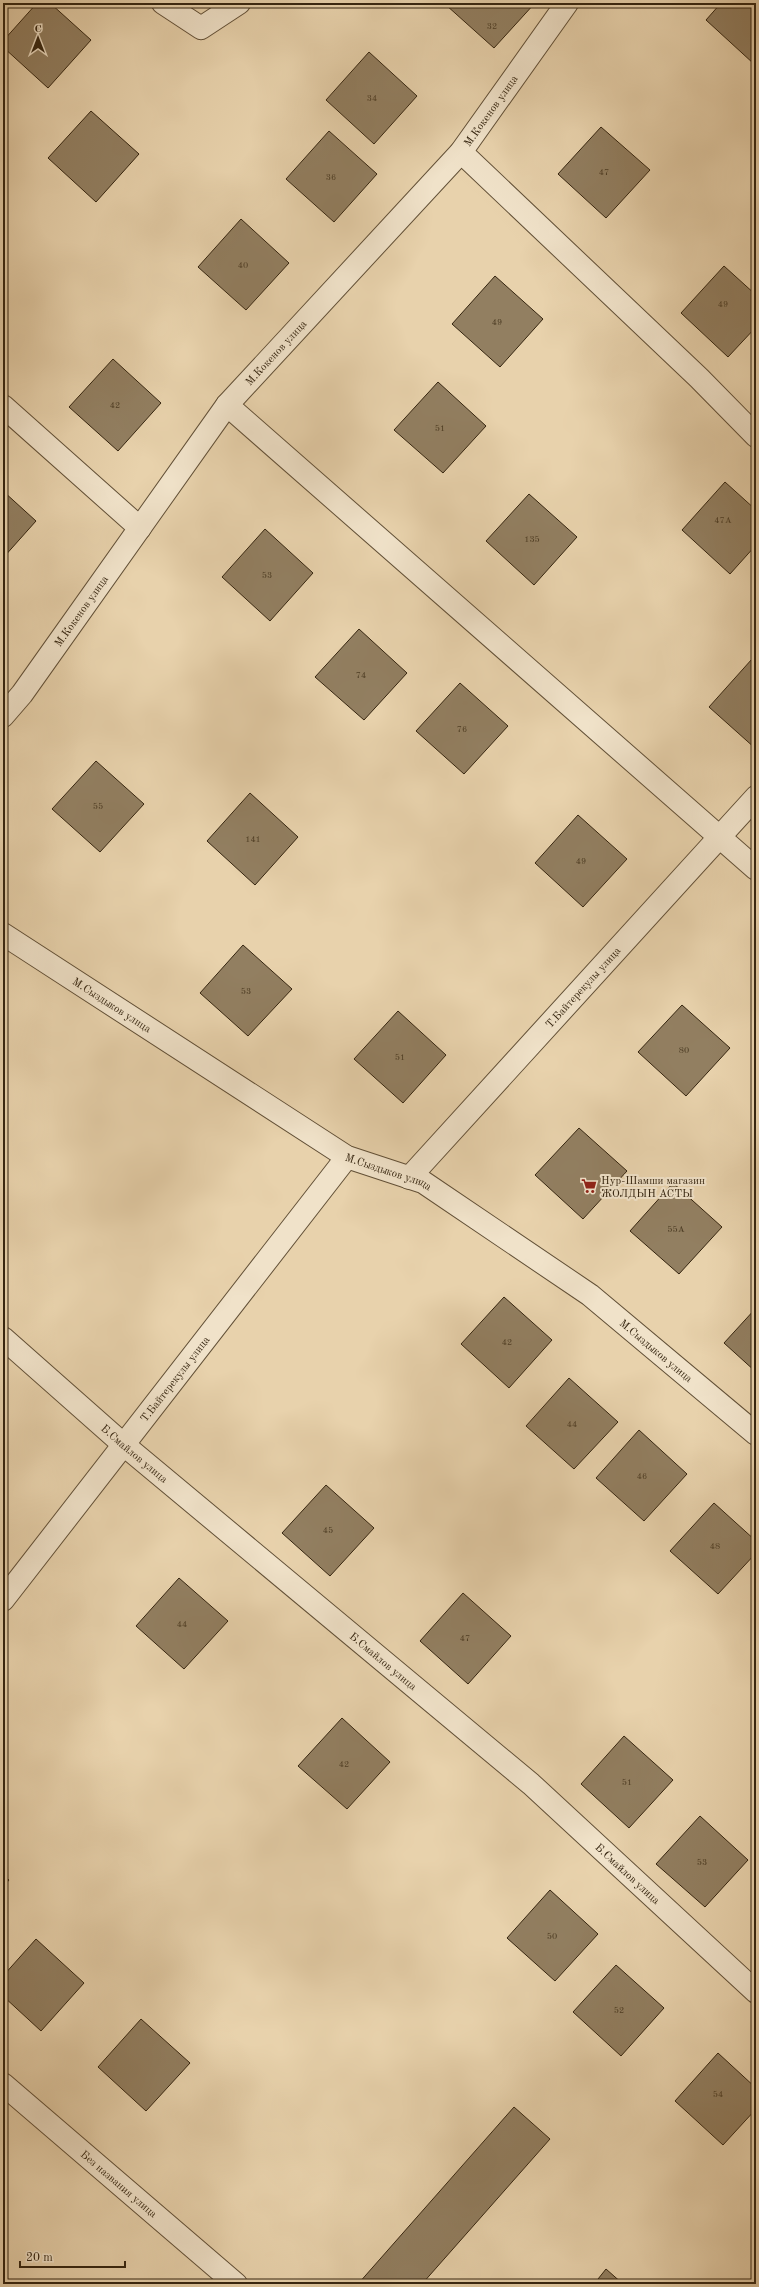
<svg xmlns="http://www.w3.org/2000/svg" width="759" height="2287" font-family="'Old Standard TT',serif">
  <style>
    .building { fill: #927f61; stroke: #352510 }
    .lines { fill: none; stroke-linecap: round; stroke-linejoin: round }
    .minor-casing { stroke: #625037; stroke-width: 24 }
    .minor { stroke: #f0e2c9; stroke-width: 22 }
    .labels { text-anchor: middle; stroke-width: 4; stroke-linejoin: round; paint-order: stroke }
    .number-label { font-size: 9px; fill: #4c3c24 }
    .street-label { font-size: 11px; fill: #352510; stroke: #f0e2c9 }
    .poi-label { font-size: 11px; fill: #352510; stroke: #f0e2c9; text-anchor: start }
  </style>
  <rect width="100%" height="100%" fill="#e8d2ac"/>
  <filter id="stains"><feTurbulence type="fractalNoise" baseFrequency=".005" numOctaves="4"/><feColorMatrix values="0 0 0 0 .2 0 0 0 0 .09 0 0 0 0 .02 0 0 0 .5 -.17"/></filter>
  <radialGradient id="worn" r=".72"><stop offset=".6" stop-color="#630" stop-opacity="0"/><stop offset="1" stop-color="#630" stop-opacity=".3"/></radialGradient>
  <!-- building -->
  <path class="building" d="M37,3H50L91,40L48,88L3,47V41Z
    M447,3H535L494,48L446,5Z
    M721,3H756V62L754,64L706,20Z
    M369,52L417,96L374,144L326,100Z
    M91,111L139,154L96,202L48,158Z
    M601,127L650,170L606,218L558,174Z
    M329,131L377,174L334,222L286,179Z
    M241,219L289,263L246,310L198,267Z
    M724,266L756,295V327L728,357L681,313Z
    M495,276L543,319L500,367L452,324Z
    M113,359L161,403L118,451L69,407Z
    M438,382L486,426L443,473L394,430Z
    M725,482L756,510V545L730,574L682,530Z
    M3,491L36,521L3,558Z
    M529,494L577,537L534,585L486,541Z
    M265,529L313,573L270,621L222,577Z
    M359,629L407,673L364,720L315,677Z
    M752,659L756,662V749L709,707Z
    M460,683L508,726L464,774L416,731Z
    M96,761L144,804L100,852L52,809Z
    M250,793L298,837L255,885L207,841Z
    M578,815L627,859L583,907L535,863Z
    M243,945L292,989L248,1036L200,993Z
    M682,1005L730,1048L686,1096L638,1052Z
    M398,1011L446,1055L403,1103L354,1059Z
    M579,1128L627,1171L583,1219L535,1175Z
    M673,1183L722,1227L679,1274L630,1231Z
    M504,1297L552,1340L509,1388L461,1344Z
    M756,1308V1372L724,1343Z
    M569,1378L618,1422L574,1469L526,1426Z
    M639,1430L687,1474L644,1521L596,1478Z
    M326,1485L374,1528L330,1576L282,1533Z
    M714,1503L756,1541V1553L718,1594L670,1551Z
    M179,1578L228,1621L184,1669L136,1626Z
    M463,1593L511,1636L468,1684L420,1641Z
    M342,1718L390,1762L347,1809L298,1766Z
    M624,1736L673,1780L629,1828L581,1784Z
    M700,1816L748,1860L705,1907L656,1864Z
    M3,1875L9,1880L3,1887Z
    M550,1890L598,1934L555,1981L507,1938Z
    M36,1939L84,1983L41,2031L3,1996V1976Z
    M616,1965L664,2008L621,2056L573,2012Z
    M141,2019L190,2063L146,2111L98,2067Z
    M718,2053L756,2088V2109L723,2145L675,2101Z
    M514,2107L550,2139L422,2284H358Z
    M606,2269L623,2284H594Z"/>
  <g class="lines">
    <defs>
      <g id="minor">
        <path d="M163,3L201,28L239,3"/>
        <path d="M461,152L699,378L756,436"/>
        <path d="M227,405L756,869"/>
        <path d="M3,406L140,528"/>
        <path id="s1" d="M3,716L22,694L227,405L461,152L567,3"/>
        <path id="s2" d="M3,934L347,1157L423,1182L590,1295L756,1434"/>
        <path id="s3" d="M409,1178L756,797"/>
        <path id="s4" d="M3,1338L124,1445L531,1784L756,1992"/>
        <path id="s5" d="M3,1600L347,1157"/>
        <path id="s6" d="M3,2084L236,2284"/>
      </g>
    </defs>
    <!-- minor casing -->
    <use href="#minor" class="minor-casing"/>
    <!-- minor -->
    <use href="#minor" class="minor"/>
  </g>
  <!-- icons -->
  <defs>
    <symbol id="supermarket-bare" viewBox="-9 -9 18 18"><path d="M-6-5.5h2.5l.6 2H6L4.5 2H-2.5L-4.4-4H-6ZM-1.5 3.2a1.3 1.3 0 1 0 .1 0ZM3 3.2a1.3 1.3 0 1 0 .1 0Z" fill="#8f2418" stroke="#f0e2c9" stroke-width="2.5" paint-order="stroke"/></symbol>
  </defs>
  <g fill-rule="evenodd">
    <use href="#supermarket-bare" x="578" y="1175" width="22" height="22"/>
  </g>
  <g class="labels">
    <!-- number labels -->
    <g class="number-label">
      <text x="492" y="29">32</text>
      <text x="372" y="101">34</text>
      <text x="604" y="175">47</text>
      <text x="331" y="180">36</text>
      <text x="243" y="268">40</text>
      <text x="723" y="307">49</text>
      <text x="497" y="325">49</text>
      <text x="115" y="408">42</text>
      <text x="440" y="431">51</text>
      <text x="723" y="523">47А</text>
      <text x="532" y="542">135</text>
      <text x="267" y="578">53</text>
      <text x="361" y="678">74</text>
      <text x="462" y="732">76</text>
      <text x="98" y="809">55</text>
      <text x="253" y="842">141</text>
      <text x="581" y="864">49</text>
      <text x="246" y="994">53</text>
      <text x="684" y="1053">80</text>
      <text x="400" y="1060">51</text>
      <text x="676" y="1232">55А</text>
      <text x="507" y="1345">42</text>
      <text x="572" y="1427">44</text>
      <text x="642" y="1479">46</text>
      <text x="328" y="1533">45</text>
      <text x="715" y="1549">48</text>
      <text x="182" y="1627">44</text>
      <text x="465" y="1641">47</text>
      <text x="344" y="1767">42</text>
      <text x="627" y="1785">51</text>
      <text x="702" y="1865">53</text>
      <text x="552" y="1939">50</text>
      <text x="619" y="2013">52</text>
      <text x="718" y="2097">54</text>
    </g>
    <!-- street labels -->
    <g class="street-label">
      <text dy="4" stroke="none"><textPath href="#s1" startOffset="779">М.Кокенов улица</textPath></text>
      <text dy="4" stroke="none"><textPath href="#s1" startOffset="455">М.Кокенов улица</textPath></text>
      <text dy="4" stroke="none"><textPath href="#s1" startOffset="131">М.Кокенов улица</textPath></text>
      <text dy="4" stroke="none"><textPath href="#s3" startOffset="258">Т.Байтерекулы улица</textPath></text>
      <text dy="4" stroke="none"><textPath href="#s2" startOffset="130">М.Сыздыков улица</textPath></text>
      <text dy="4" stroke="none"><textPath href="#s2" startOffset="454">М.Сыздыков улица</textPath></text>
      <text dy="4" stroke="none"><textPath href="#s2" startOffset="778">М.Сыздыков улица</textPath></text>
      <text dy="4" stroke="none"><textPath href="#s5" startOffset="280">Т.Байтерекулы улица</textPath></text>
      <text dy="4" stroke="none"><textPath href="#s4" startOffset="175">Б.Смайлов улица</textPath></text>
      <text dy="4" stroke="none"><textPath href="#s4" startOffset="499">Б.Смайлов улица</textPath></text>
      <text dy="4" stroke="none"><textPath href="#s4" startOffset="823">Б.Смайлов улица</textPath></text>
      <text dy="4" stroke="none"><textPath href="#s6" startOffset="153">Без названия улица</textPath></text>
    </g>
    <!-- poi labels -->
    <g class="poi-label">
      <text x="601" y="1184">Нур-Шамши магазин<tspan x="601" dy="13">ЖОЛДЫН АСТЫ</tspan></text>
    </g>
  </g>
  <!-- margin -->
  <rect width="759" height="2287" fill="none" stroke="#e8d2ac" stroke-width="16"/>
  <rect x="4" y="4" width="751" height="2279" fill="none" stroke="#352510" stroke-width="2"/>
  <rect x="8" y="8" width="743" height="2271" fill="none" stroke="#352510"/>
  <!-- north arrow -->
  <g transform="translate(38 38)" stroke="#f0e2c9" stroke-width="3" paint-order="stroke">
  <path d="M0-3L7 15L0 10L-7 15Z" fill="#352510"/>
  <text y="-6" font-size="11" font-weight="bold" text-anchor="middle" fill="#352510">С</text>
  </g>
  <!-- scale -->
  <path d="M20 2261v6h105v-6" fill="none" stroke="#352510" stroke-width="2"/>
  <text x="26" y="2261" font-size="12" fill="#352510" stroke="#f0e2c9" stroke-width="3" paint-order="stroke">20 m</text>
  <rect width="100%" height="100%" filter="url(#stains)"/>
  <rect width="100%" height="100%" fill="url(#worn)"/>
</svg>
